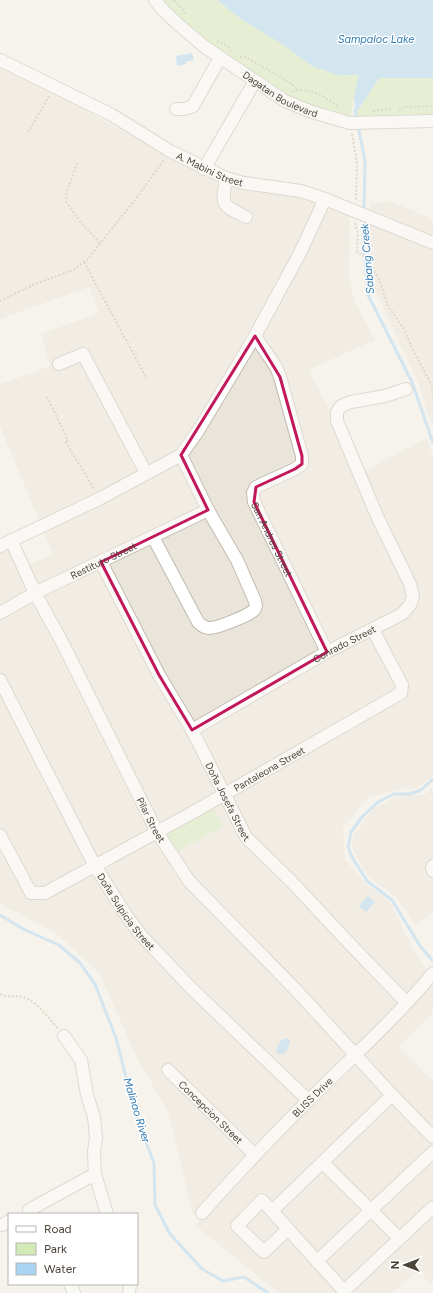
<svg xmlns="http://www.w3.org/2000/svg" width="433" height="1293" font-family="Figtree,sans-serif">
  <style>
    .residential { fill: #eae5da }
    .green { fill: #d2eab5 }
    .water { fill: #a9d4f2 }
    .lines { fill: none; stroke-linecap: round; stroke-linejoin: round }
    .stream { stroke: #a9d4f2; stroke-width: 3 }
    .minor-casing { stroke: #c2bbae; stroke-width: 14 }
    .path { stroke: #c4b79f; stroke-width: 2; stroke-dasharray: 2 2; stroke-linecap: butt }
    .minor { stroke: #fff; stroke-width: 12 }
    .marked { fill: none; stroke: #c2185b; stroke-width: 3; stroke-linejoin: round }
    .labels { text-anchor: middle; stroke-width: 3; stroke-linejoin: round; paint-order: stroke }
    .street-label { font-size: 10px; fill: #4b4439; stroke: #fff }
    .water-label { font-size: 11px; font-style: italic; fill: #2e7ab2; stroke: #fff }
  </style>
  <rect width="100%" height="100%" fill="#f6f3ec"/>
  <!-- residential -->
  <path class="residential" d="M0,68L85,110L171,158L229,186L316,201L350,217L349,281L356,304L375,340L308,370L329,409L355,476L427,438L433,457V776L416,789L403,788L368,798L343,827L345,860L368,885L391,903L413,949L427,971L393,1008L193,1215L169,1114L135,1054L99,972L56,933L0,904V553L17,546L28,566L53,554L0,426V384L50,366L41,334L99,313L89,287L0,319Z
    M392,202L433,219V429L417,379L376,293L367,241L371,203Z
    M433,786V912L416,926L396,897L368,877L352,848L354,835L372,810L395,797L426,794Z
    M433,984V1013L399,1046L430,1078L433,1075V1284L417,1272L392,1293H279L195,1225Z"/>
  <!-- green -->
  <path class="green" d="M161,0H217L241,19L285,46L312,66L337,75H359L350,119L328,113L284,94L205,40L165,6Z
    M379,78H433V123H357V112Z
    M213,808L223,826L174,854L164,835Z"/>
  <!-- water -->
  <path class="water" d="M217,0H433V78H379L357,112L355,110L354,96L359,75H337L312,66L285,46L241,19Z
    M192,53L194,60L185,62L186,64L177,66L176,56Z
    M368,896L375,902L366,912L359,906Z
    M286,1038L288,1039L290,1041L287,1051L283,1054H278L276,1050C277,1046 280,1044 281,1040Z"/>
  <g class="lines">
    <!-- stream -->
    <path class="stream" d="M355,110L357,120
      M358,126L365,160L364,211
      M364,217L363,239L368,295L412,382L433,443
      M433,779L421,790L410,794H394L378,802L362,817L351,832L348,847L352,857L367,881L392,900L420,946L433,961
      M0,915L25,930L59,945L80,963L95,984L116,1038L136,1116L154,1163L155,1205L170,1234L202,1269L223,1281L244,1277L268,1293"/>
    <defs>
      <g id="minor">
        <path id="s1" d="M155,0L162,9L180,26L205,47L285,101L312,112L350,123L433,121"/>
        <path id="s2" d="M0,60L112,115L170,151L226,178L244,183L301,191L325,199L433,243"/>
        <path d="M176,109H184L193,106L220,58"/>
        <path d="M204,169L255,81"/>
        <path d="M226,178C222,206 220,204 246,217"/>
        <path id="s3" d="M255,336L276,367L280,377L302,456V464L295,469L256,487L253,493L254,502L327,652"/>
        <path d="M59,364L83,354L146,473"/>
        <path d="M153,537L198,622C201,625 204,628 209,628C215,629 247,616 253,611C255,610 255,608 256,606L255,601L237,560L208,510L181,455"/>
        <path id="s4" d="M11,540L35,593L62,642L157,832L189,881L297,991L392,1095L433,1137"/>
        <path d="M0,546L99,499L181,455L198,431L255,336L300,253L325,199"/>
        <path id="s5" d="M101,562L159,675L192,730L246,837L291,881L349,943L406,1002"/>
        <path id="s6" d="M0,613L35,593L208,510"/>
        <path id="s7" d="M0,680L95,866L126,915L140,934L191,988L308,1100"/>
        <path id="s8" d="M192,730L327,652L402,614L410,605L413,597L410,584L377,516L337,421V412L341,406L351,402L385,396L406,389"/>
        <path id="s9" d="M0,835L31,893H45L190,814L401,693L402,685L373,630"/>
        <path d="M433,866L432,868L433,871"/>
        <path d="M64,1036L81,1060L87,1095L94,1117L96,1138L94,1152L95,1174L107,1214"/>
        <path id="s10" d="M168,1070L255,1155"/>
        <path d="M323,1163L399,1238"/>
        <path d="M29,1210L95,1174"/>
        <path d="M272,1211L392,1095"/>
        <path id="s11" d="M202,1213C236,1175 271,1137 308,1101C350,1059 395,1019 433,973"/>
        <path d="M2,1225L9,1221"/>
        <path d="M288,1229L264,1252L237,1226L262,1200L344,1291L433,1207"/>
        <path d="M317,1261L433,1152"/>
        <path d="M70,1284L74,1293"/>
        <path d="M129,1293L130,1284"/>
      </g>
    </defs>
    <!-- minor casing -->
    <use href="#minor" class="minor-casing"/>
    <!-- path -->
    <path class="path" d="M174,0L184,11L185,15
      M217,41L228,46L231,51
      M240,57H246L289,82L297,89
      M292,92C303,84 331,99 339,108
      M399,110L405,107L433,106
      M373,111L388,109L392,110
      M28,132L50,95
      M352,134L357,164L356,201
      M77,163L67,191L66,202L82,224L100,243
      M355,223L358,233L357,252L367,258L379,279L388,306L404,329L411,346L432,386L433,398
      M84,262L147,379
      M0,301L35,284L73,270L87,260L135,200L164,160
      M47,397L68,440L65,441L94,489
      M0,994C9,998 14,995 22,997C35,999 49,1018 58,1029"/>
    <!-- minor -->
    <use href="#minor" class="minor"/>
  </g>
  <!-- marked area -->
  <path d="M0 0H433V1293H0ZM255,336L280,377L302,456V464L295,469L256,487L254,502L327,652L192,730L159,675L101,562L208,510L181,455Z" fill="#f6f3ec" fill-opacity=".55" fill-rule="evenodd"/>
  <path class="marked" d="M255,336L280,377L302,456V464L295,469L256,487L254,502L327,652L192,730L159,675L101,562L208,510L181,455Z"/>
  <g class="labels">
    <!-- street labels -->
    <g class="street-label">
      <text dy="4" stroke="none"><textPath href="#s1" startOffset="158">Dagatan Boulevard</textPath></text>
      <text dy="4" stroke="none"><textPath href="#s2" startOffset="237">A. Mabini Street</textPath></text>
      <text dy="4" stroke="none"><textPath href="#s3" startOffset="247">San Andres Street</textPath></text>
      <text dy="4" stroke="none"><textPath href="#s6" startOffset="116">Restituto Street</textPath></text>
      <text dy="4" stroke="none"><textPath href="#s8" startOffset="175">Conrado Street</textPath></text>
      <text dy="4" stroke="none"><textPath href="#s9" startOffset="336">Pantaleona Street</textPath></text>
      <text dy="4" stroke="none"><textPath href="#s5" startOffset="271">Doña Josefa Street</textPath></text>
      <text dy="4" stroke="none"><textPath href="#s4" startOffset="313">Pilar Street</textPath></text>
      <text dy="4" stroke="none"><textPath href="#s7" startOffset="264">Doña Sulpicia Street</textPath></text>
      <text dy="4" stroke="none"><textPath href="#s11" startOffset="160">BLISS Drive</textPath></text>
      <text dy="4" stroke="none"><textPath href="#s10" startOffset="60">Concepcion Street</textPath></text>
    </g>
    <!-- water labels -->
    <g class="water-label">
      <text x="376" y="43">Sampaloc Lake</text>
      <text transform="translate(367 259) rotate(-95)" y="4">Sabang Creek</text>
      <text transform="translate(137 1110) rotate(73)" y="4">Malinao River</text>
    </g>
  </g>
  <!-- legend -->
  <rect x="8" y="1213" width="130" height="72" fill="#ffffff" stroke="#b7b4b0"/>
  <rect x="16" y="1226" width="20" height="6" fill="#ffffff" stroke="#b7b4b0"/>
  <text x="44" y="1233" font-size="12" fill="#4b4439">Road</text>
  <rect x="16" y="1243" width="20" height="12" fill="#d2eab5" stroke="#b7b4b0"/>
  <text x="44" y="1253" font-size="12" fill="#4b4439">Park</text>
  <rect x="16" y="1263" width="20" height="12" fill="#a9d4f2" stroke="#b7b4b0"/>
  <text x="44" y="1273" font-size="12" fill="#4b4439">Water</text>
  <!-- north arrow -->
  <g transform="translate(405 1265) rotate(270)" stroke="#ffffff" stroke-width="3" paint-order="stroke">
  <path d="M0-3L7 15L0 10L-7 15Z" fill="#4b4439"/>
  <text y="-6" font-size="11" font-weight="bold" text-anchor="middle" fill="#4b4439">N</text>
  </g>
</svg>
